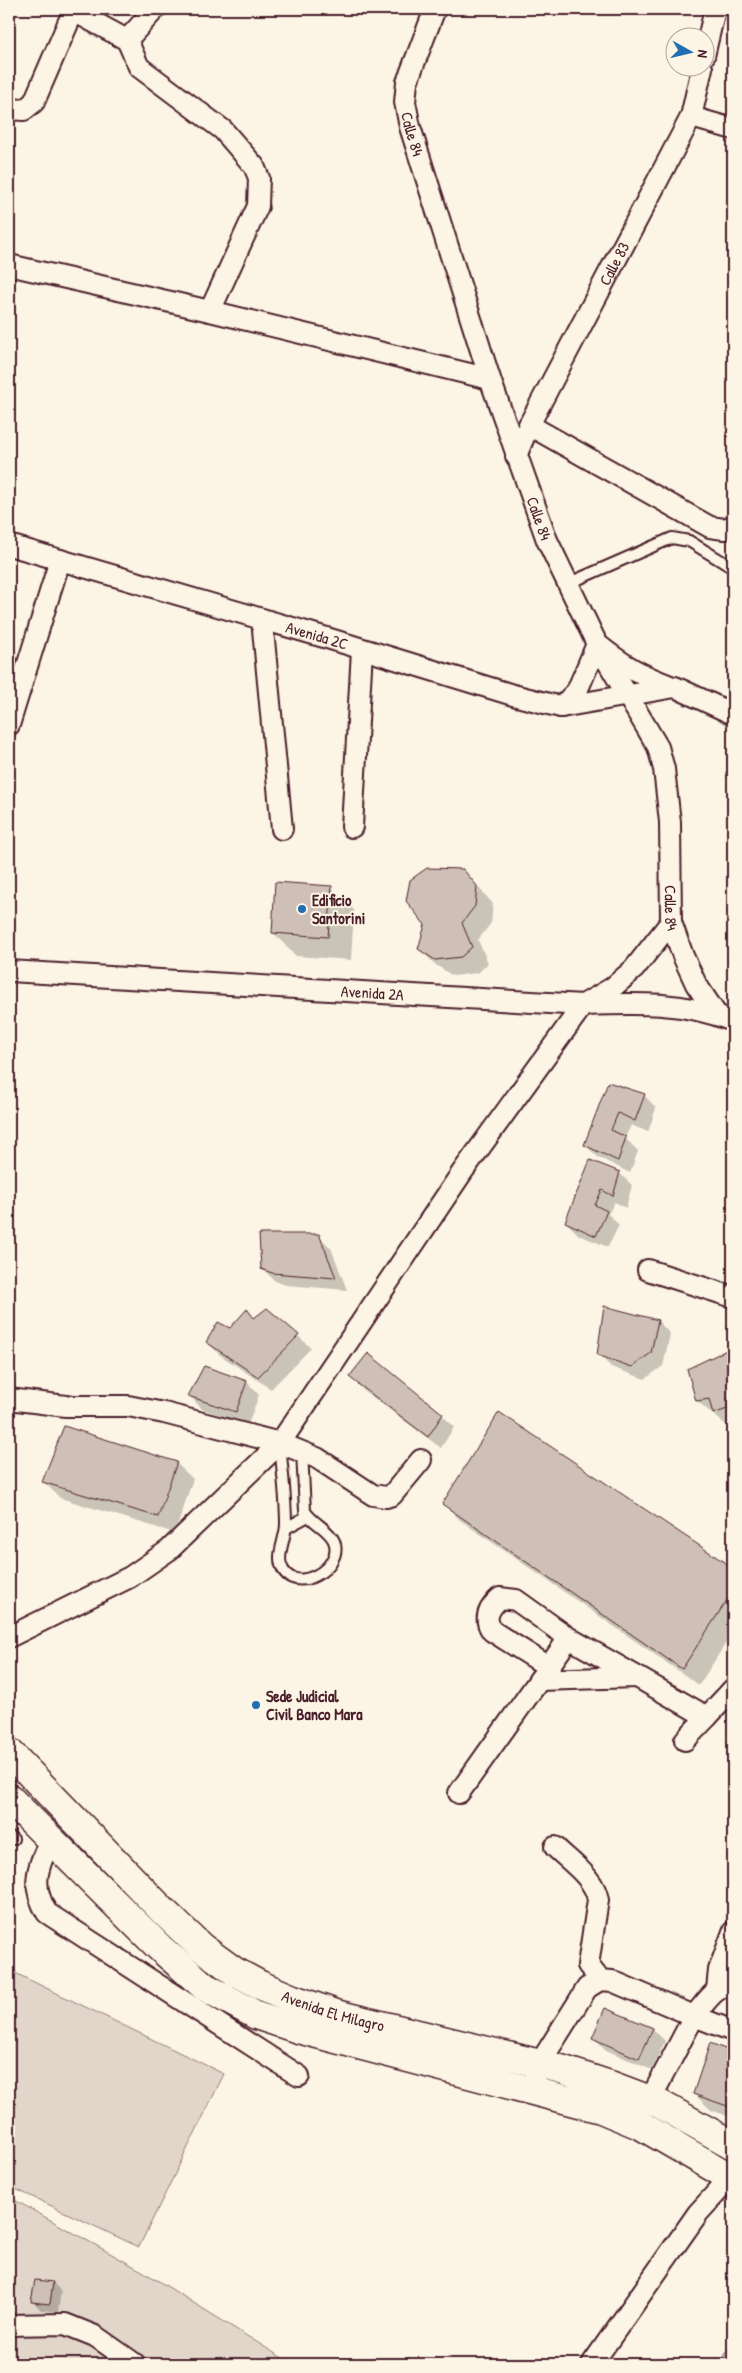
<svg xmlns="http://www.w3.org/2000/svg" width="742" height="2373" font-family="'Patrick Hand',sans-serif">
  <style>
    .green { fill: #e2d5ca; stroke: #967a7a }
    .shadow { fill: #0003 }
    .building { fill: #cfc0b7; stroke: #4a1f2b }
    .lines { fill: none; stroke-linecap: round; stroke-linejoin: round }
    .service-casing { stroke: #4a1f2b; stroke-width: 14 }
    .minor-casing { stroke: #4a1f2b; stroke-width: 24 }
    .secondary-casing { stroke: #4a1f2b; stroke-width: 31 }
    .service { stroke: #fcf5e5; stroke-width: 10 }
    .minor { stroke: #fcf5e5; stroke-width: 20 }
    .secondary { stroke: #fcf5e5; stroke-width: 28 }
    .poi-dot { fill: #1f6fb2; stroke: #fcf5e5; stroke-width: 2 }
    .labels { text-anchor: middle; stroke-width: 4; stroke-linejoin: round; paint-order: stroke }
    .street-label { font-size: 16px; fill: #4a1f2b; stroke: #fcf5e5 }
    .poi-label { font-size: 16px; font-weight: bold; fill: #4a1f2b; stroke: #fcf5e5; text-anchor: start }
  </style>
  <rect width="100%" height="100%" fill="#fcf5e5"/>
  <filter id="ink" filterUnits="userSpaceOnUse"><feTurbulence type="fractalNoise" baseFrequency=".02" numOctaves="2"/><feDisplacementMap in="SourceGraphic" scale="10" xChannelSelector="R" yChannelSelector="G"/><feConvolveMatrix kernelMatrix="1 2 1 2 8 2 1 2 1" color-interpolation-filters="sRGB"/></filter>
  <g filter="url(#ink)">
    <!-- green -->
    <path class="green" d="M9,1970L224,2074L139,2247L9,2186Z
      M9,2197L144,2272L292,2364H9Z
      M733,2340V2364H720Z"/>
    <!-- shadow -->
    <path class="shadow" d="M463,870L493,904L491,923L478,940L488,963L478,973L453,976L436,965L419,949Z
      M331,887L354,910L351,960L296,956L273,933Z
      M609,1083L644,1095L656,1108L648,1132L631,1125L625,1138L638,1151L630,1173L598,1157L585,1145Z
      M619,1173L632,1185L626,1208L615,1202L608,1214L619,1225L608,1247L579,1235L566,1222Z
      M318,1235L331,1248L347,1290L286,1285L275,1281L263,1269Z
      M255,1319L298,1336L311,1348L271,1389L220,1355L207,1342Z
      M658,1321L670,1334L663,1366L645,1379L611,1367L598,1354Z
      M733,1349V1423L726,1425L697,1401L688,1370Z
      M205,1368L247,1382L259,1395L248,1424L202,1409L190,1396Z
      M351,1377L442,1415L454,1427L441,1448L363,1390Z
      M499,1414L733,1569V1632L699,1685L460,1520L444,1504Z
      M176,1463L193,1479L175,1533L60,1498L44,1482Z
      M606,2009L653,2029L665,2041L652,2070L606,2050L593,2037Z
      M710,2045L733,2053V2118L711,2110L694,2094Z
      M36,2281L53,2283L61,2291L58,2312L41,2310L33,2302Z"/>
    <!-- building -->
    <path class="building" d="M427,868L463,869L477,886L475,906L462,923L472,947L461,957L435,960L418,949L425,925L406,901L410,880Z
      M275,882L332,886L328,937L272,933Z
      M608,1082L645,1094L635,1121L618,1113L611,1130L626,1137L618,1161L584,1145Z
      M590,1160L620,1172L613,1196L602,1190L595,1205L607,1211L596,1236L565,1222Z
      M259,1234H319L336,1278L272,1273L261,1269Z
      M604,1306L658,1320L651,1353L632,1367L597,1355Z
      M267,1308L299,1335L258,1377L206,1342L218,1322L230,1328L247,1309L254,1318Z
      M733,1347V1407L713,1414L709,1399L696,1401L687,1369Z
      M368,1353L443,1414L428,1437L349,1377Z
      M204,1366L247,1381L236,1412L188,1396Z
      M499,1412L733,1568V1591L682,1669L442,1504Z
      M64,1426L177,1462L158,1517L42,1482Z
      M605,2008L653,2028L639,2059L592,2038Z
      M710,2043L733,2052V2108L693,2094Z
      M35,2280L53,2282L50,2304L31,2302Z"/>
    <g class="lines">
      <defs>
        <path id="service" d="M567,584L672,538L689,541L733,568
          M280,1443C282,1469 286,1497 286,1524C286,1537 277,1553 281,1565C292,1598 345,1568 334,1541C328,1528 312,1523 305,1511L302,1451
          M286,1528L308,1516
          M9,1836L13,1839"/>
        <g id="minor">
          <path id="s1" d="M435,9L407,82L405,102L410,127L490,379L547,540L597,644L658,747L664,769L670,822L671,922L683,956L696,984L716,1014"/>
          <path d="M127,40L155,9"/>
          <path d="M704,56L715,9"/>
          <path d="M9,109L24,110L34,102L69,21L72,16L79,14L127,40L139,67L223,130L254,166L259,178L258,206L210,311"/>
          <path d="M691,117L733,129"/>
          <path d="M9,265L210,311L490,379"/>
          <path d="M529,425L710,527L724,529L733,526"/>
          <path id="s2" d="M516,456L529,425L691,117L702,68"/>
          <path id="s3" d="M9,545L327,638L513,695L561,707L675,687L733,714"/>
          <path d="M262,619L282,829"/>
          <path d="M561,707L577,691L597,644C624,666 641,675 673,687"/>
          <path d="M9,725L60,560"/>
          <path d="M352,827L362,650"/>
          <path id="s4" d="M9,971L583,1005C636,1003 683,1001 733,1021"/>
          <path d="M648,1270L733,1297"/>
          <path d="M9,1399L66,1406H128L164,1413L280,1443L317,1458L373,1495L386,1497L392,1495L421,1460"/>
          <path d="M9,1637L130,1577L169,1550L280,1443L463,1171L583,1005L612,988L634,969L671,922"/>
          <path d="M549,1667L492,1631C483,1618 489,1608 500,1598L516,1600L569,1638L707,1717L733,1689"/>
          <path d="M539,1680L637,1677"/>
          <path d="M685,1740L707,1717"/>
          <path d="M459,1793L569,1638"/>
          <path d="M50,1840C38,1867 30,1885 47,1913L299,2076"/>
          <path d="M555,1847C570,1862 595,1878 598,1900L588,1965L600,1980"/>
          <path d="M733,1985C715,1985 705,2004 694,2016L733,2031"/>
          <path d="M717,1990L719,1970L733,1932"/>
          <path d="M536,2076L540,2063L587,1988L600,1980L612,1981L694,2016L650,2100"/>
          <path d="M9,2325L65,2324L95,2336L135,2364"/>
          <path d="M592,2364L698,2213L719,2190L729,2176"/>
        </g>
        <g id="secondary">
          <path id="s5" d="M9,1752L164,1912L201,1947L234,1971L260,1985L293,1999L336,2014L561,2069L613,2086L658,2103L733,2145"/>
          <path d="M9,1798L160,1948L205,1987L256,2015L298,2029L601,2109L642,2126L733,2179"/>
        </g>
      </defs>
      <!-- service casing -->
      <use href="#service" class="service-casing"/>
      <!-- minor casing -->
      <use href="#minor" class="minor-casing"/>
      <!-- secondary casing -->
      <use href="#secondary" class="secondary-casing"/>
      <!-- service -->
      <use href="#service" class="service"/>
      <!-- minor -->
      <use href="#minor" class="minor"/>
      <!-- secondary -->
      <use href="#secondary" class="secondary"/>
    </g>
  </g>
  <!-- markers -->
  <g class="poi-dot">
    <circle cx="302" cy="909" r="5"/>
    <circle cx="256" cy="1705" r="5"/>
  </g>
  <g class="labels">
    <!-- street labels -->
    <g class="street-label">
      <text dy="6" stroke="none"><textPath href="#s1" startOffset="131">Calle 84</textPath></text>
      <text dy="6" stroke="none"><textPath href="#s2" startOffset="216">Calle 83</textPath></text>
      <text dy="6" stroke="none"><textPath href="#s1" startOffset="536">Calle 84</textPath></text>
      <text dy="6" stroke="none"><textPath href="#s3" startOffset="321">Avenida 2C</textPath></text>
      <text dy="6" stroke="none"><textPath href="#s1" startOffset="956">Calle 84</textPath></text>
      <text dy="6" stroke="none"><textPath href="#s4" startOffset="364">Avenida 2A</textPath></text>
      <text dy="6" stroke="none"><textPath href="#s5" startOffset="422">Avenida El Milagro</textPath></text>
    </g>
    <!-- poi labels -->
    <g class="poi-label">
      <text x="312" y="906">Edificio<tspan x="312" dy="18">Santorini</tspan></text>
      <text x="266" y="1702">Sede Judicial<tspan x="266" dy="18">Civil Banco Mara</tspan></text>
    </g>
  </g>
  <!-- margin -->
  <rect width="742" height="2373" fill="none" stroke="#fcf5e5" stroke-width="30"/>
  <rect x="15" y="15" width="712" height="2343" fill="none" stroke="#4a1f2b" stroke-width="2" filter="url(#ink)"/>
  <!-- north arrow -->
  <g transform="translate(690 52) rotate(98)"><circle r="24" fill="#fcf5e5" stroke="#b59f9b"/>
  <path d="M0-4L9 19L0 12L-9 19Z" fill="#1f6fb2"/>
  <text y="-8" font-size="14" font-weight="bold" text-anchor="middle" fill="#4a1f2b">N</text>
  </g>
</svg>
